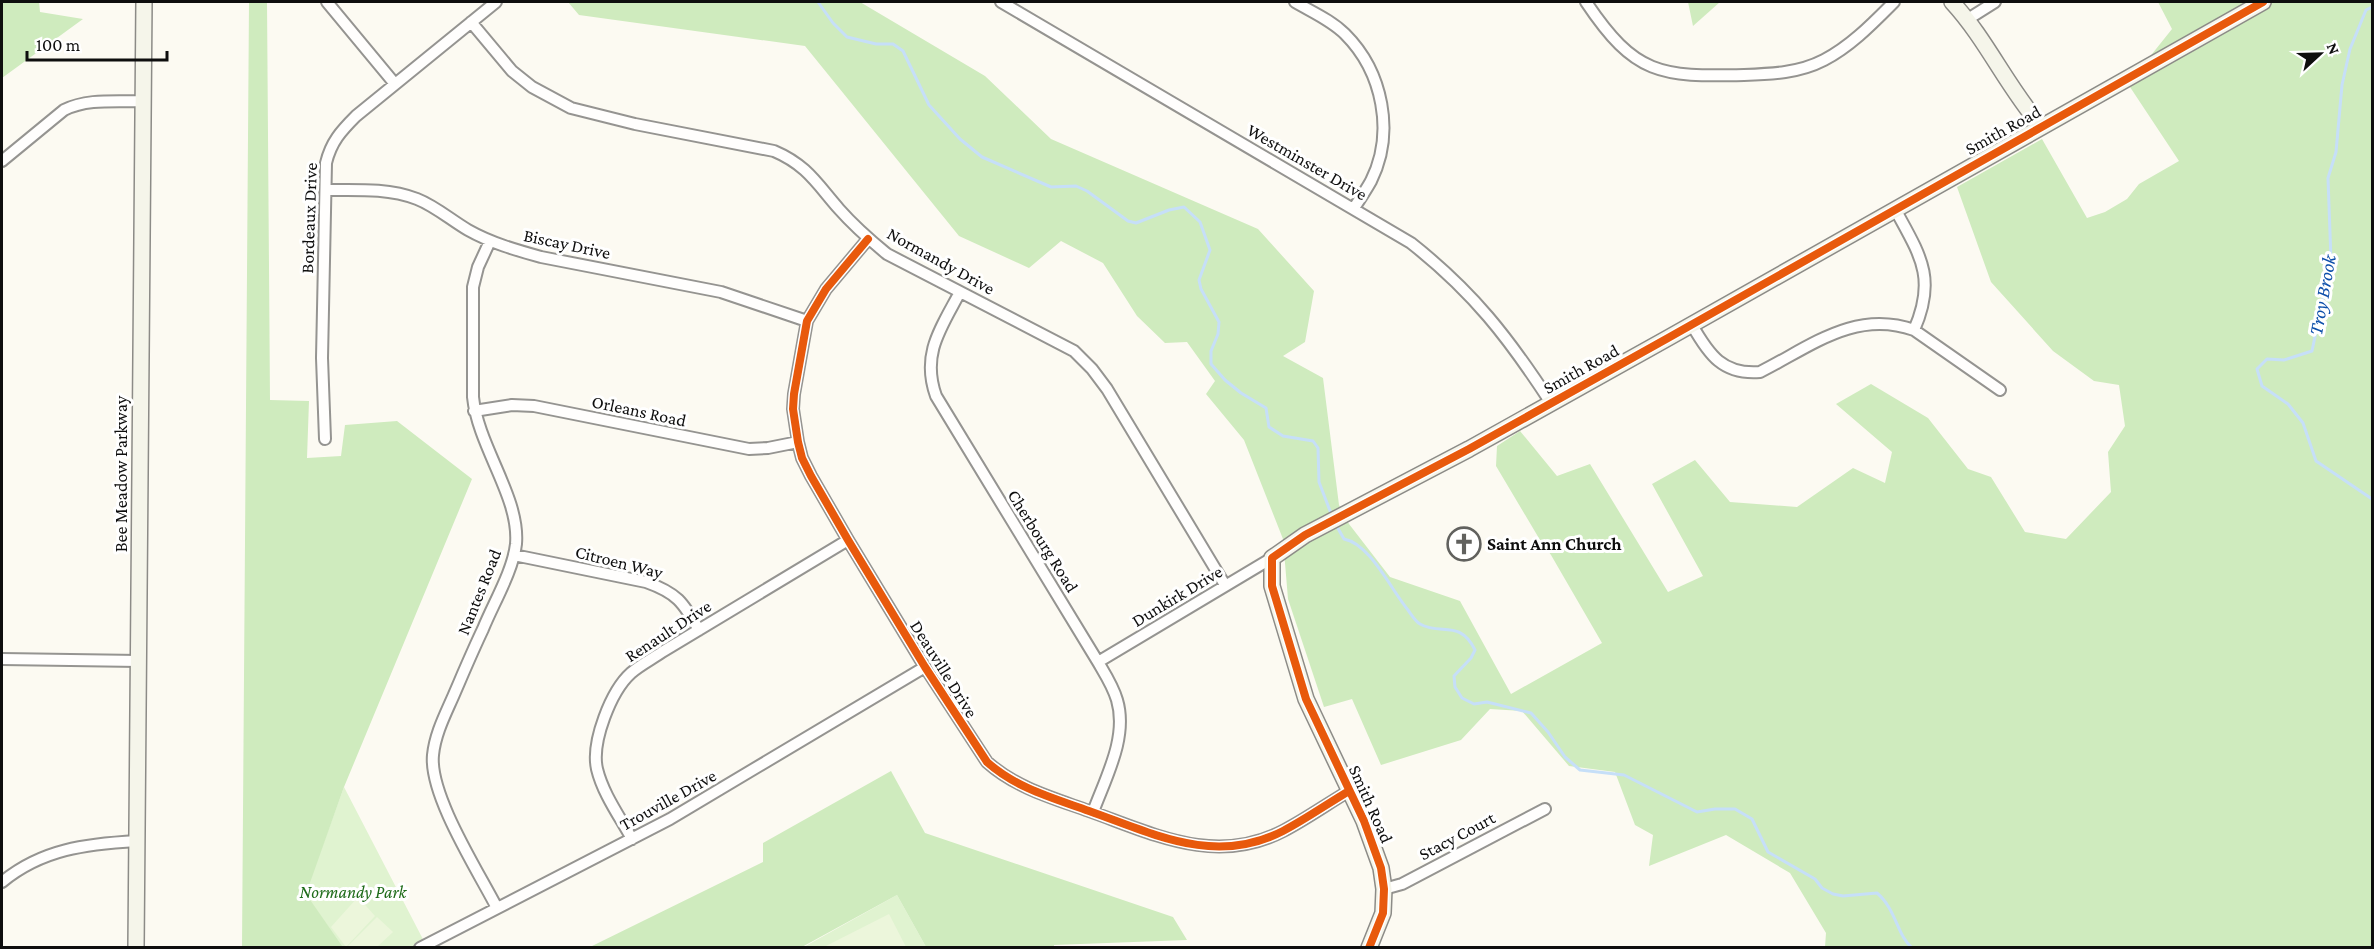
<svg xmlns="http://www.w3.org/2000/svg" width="2374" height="949" font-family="'Crimson Pro',serif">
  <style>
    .green { fill: #e0f3d0 }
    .forest { fill: #cfebbe }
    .pitch { fill: #ecf6db }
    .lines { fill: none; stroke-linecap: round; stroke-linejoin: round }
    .stream { stroke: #c6dff8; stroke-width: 3 }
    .street-casing { stroke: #959491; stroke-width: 14 }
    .secondary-casing { stroke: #8c8b87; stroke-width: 18 }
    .street { stroke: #fffefd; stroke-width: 10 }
    .secondary { stroke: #f5f5ea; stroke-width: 15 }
    .cycleway-casing { stroke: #fff; stroke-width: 11 }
    .cycleway { stroke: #e8590c; stroke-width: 8 }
    .labels { text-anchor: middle; stroke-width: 6; stroke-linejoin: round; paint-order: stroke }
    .street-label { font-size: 18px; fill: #0e0e0e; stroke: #fff }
    .poi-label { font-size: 18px; font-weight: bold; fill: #0e0e0e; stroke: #fff; text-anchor: start }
    .park-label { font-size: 18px; font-style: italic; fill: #1e6b19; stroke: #fff }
    .water-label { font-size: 20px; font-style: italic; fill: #0d4faa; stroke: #fff }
  </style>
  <rect width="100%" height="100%" fill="#fcfaf2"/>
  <!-- green -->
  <path class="green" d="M344,787L427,947H343L305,894Z
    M897,895L926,947L802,948Z"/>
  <!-- forest -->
  <path class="forest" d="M2,2H39L40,12L83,19L2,78Z
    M249,2H267L270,400L309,401L307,458L341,456L345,425L397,421L472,479L344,787L306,894L343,947H242Z
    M568,2H860L985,76L1051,139L1258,229L1314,291L1305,342L1283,356L1323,378L1339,505L1349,524L1390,577L1460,601L1511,694L1602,643L1551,555L1540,540L1496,466L1497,446L1520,431L1557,476L1590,464L1668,592L1703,576L1652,484L1695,460L1730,502L1797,507L1853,468L1885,483L1892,452L1836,404L1871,384L1928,418L1968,469L1991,477L2025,532L2066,539L2111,492L2108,452L2125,426L2119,385L2094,381L2053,351L1991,282L1957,187L2042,139L2087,218L2105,212L2127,199L2139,184L2179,161L2128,84L2172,29L2158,2H2372V947H1825L1826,933L1790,873L1726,835L1649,866L1653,835L1635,825L1615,772L1569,766L1522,711L1490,709L1461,740L1381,765L1352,699L1324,707L1288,599L1283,539L1244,440L1206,394L1215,381L1187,342L1165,343L1137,316L1103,263L1061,241L1029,268L959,236L805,46L579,15Z
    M1688,2H1720L1693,26Z
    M891,771L925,833L1173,917L1187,940L1054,945V948L926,947L897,895L802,947H590L763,862V843Z"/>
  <!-- pitch -->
  <path class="pitch" d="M358,897L375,916L346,947L331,927Z
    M889,914L906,947H824Z
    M377,917L393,932L377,947H347Z"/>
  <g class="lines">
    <!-- stream -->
    <path class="stream" d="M818,2L833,23L847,37L876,44H893L903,51L929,105L960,139L982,157L1051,187L1076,186L1087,191L1128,221L1136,223L1169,210L1184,207L1200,222L1210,250L1199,280L1201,289L1219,322L1218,334L1211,351V364L1225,380L1241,393L1266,408L1269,427L1283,436L1313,441L1318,448L1319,482L1332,516
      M2372,7L2366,10L2350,49L2342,85L2336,152L2328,178L2331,260L2312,351L2284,360L2267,359L2257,369L2262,386L2288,404L2303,423L2316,461L2372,499
      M1336,525L1344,539C1370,544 1390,588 1408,610C1411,614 1415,621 1420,624C1441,636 1460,619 1475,650L1471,658L1454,676L1455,687L1462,698L1474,704L1487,702L1531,713L1548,732L1565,757L1580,770L1624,775L1697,812L1715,809H1735L1752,819L1768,852L1815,879L1822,888L1833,894L1843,896L1877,893C1896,909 1897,935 1912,948"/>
    <defs>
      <path id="street" d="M327,2L395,84
        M1001,2L1411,243C1473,292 1508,337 1551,403
        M1295,2C1312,12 1331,20 1345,34C1383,72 1395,133 1371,181C1366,190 1360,199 1354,208
        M1586,2C1635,75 1660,77 1744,75C1772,74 1799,73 1824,60C1851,46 1873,23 1894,2
        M1968,19L1995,2
        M471,22L512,71L532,87L571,108L635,124L774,151C807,165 817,184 839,209C854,226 870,240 887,254L1074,351L1092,369L1107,389L1225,585
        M2,161L64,110C88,98 117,102 143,101
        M326,190C357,190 388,188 417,199C435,206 451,220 468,230C491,243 516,250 541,257L721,292L807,321
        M1895,209C1920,255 1937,278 1914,330
        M868,239L826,289L807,321L794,394L793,409L798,442L802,458L811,476L848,540L925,667L987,762C1016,788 1053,798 1089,811C1154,834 1215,866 1283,831C1306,819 1327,804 1349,791
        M490,241L478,267L473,287V397C478,447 520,497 516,544C513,571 493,604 483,629C472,652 462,676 452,699C444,717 435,735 433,755C429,795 478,871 497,908
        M960,292C941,328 921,354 936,396L1098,662C1105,674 1113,686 1117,700C1128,737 1106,777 1093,812
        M1692,325C1709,355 1723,375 1760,372C1810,347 1855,309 1914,330L2000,390
        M474,411L512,405L534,406L749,449L768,448L798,442
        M325,439L322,358L326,163C331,142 341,131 356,116L496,2
        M514,555L646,582C677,593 683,602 699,630
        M2,659L139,661
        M1098,662L1272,558
        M632,839C620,817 603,794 597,769C591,742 611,691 631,673C640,665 652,659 662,652L848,540
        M2,882C42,849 86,844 137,841
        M1384,889L1402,884L1545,809
        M420,948L670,819L925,667"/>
      <path id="secondary" d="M1952,2C1987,40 2007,87 2041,126
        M136,948C139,632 141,317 144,2
        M1369,948L1383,913L1384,889L1381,868L1364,821L1306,699L1272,586V558L1305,535L1469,449L1668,338L2263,2"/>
    </defs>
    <!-- street casing -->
    <use href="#street" class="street-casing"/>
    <!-- secondary casing -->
    <use href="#secondary" class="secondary-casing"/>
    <!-- street -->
    <use href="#street" class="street"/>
    <!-- secondary -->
    <use href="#secondary" class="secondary"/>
    <defs>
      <path id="cycleway" d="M868,239L826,289L807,321L794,394L793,409L798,442L802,458L811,476L848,540L925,667L987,762C1016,788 1053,798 1089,811C1154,834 1215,866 1283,831C1306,819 1327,804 1349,791
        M1369,948L1383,913L1384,889L1381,868L1364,821L1306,699L1272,586V558L1305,535L1469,449L1668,338L2263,2"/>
    </defs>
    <!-- cycleway casing -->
    <use href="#cycleway" class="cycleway-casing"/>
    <!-- cycleway -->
    <use href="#cycleway" class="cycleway"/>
  </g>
  <!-- icons -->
  <defs>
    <symbol id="church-ring" viewBox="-11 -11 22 22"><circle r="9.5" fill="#fff" stroke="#61615e" stroke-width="1.5"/><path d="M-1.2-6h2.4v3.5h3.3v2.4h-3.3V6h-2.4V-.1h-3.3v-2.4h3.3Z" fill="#61615e"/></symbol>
  </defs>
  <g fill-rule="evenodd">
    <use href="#church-ring" x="1445" y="525" width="38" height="38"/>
  </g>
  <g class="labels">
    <!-- street labels -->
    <g class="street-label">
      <text transform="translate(2003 130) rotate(-29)" y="6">Smith Road</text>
      <text transform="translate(1307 162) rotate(30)" y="6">Westminster Drive</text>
      <text transform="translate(309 218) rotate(-88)" y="6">Bordeaux Drive</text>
      <text transform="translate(567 244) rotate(12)" y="6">Biscay Drive</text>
      <text transform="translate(941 261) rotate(29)" y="6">Normandy Drive</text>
      <text transform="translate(1581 369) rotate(-29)" y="6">Smith Road</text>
      <text transform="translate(639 411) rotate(12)" y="6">Orleans Road</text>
      <text transform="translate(121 474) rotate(-90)" y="6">Bee Meadow Parkway</text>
      <text transform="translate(1043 541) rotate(58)" y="6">Cherbourg Road</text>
      <text transform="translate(619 562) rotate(14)" y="6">Citroen Way</text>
      <text transform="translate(479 592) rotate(-68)" y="6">Nantes Road</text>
      <text transform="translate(1177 596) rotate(-31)" y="6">Dunkirk Drive</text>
      <text transform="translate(668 631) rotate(-33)" y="6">Renault Drive</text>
      <text transform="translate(944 669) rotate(58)" y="6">Deauville Drive</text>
      <text transform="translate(668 800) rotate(-29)" y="6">Trouville Drive</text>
      <text transform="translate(1371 804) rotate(66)" y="6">Smith Road</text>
      <text transform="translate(1457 836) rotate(-28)" y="6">Stacy Court</text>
    </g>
    <!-- poi labels -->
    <g class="poi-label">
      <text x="1487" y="550">Saint Ann Church</text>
    </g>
    <!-- park labels -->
    <g class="park-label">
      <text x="353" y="898">Normandy Park</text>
    </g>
    <!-- water labels -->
    <g class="water-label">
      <text transform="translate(2322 295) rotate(-80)" y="7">Troy Brook</text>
    </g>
  </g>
  <!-- border -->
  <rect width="2374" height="949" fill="none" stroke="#0e0e0e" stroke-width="6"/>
  <!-- north arrow -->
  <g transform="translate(2320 54) rotate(68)" stroke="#ffffff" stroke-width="4.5" paint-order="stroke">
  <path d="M0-4.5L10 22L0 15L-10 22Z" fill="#0e0e0e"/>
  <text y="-9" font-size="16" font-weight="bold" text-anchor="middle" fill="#0e0e0e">N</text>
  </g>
  <!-- scale -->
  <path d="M27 51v9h140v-9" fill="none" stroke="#0e0e0e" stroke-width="3"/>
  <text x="36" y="51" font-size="18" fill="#0e0e0e" stroke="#ffffff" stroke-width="4.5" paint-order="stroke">100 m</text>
</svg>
